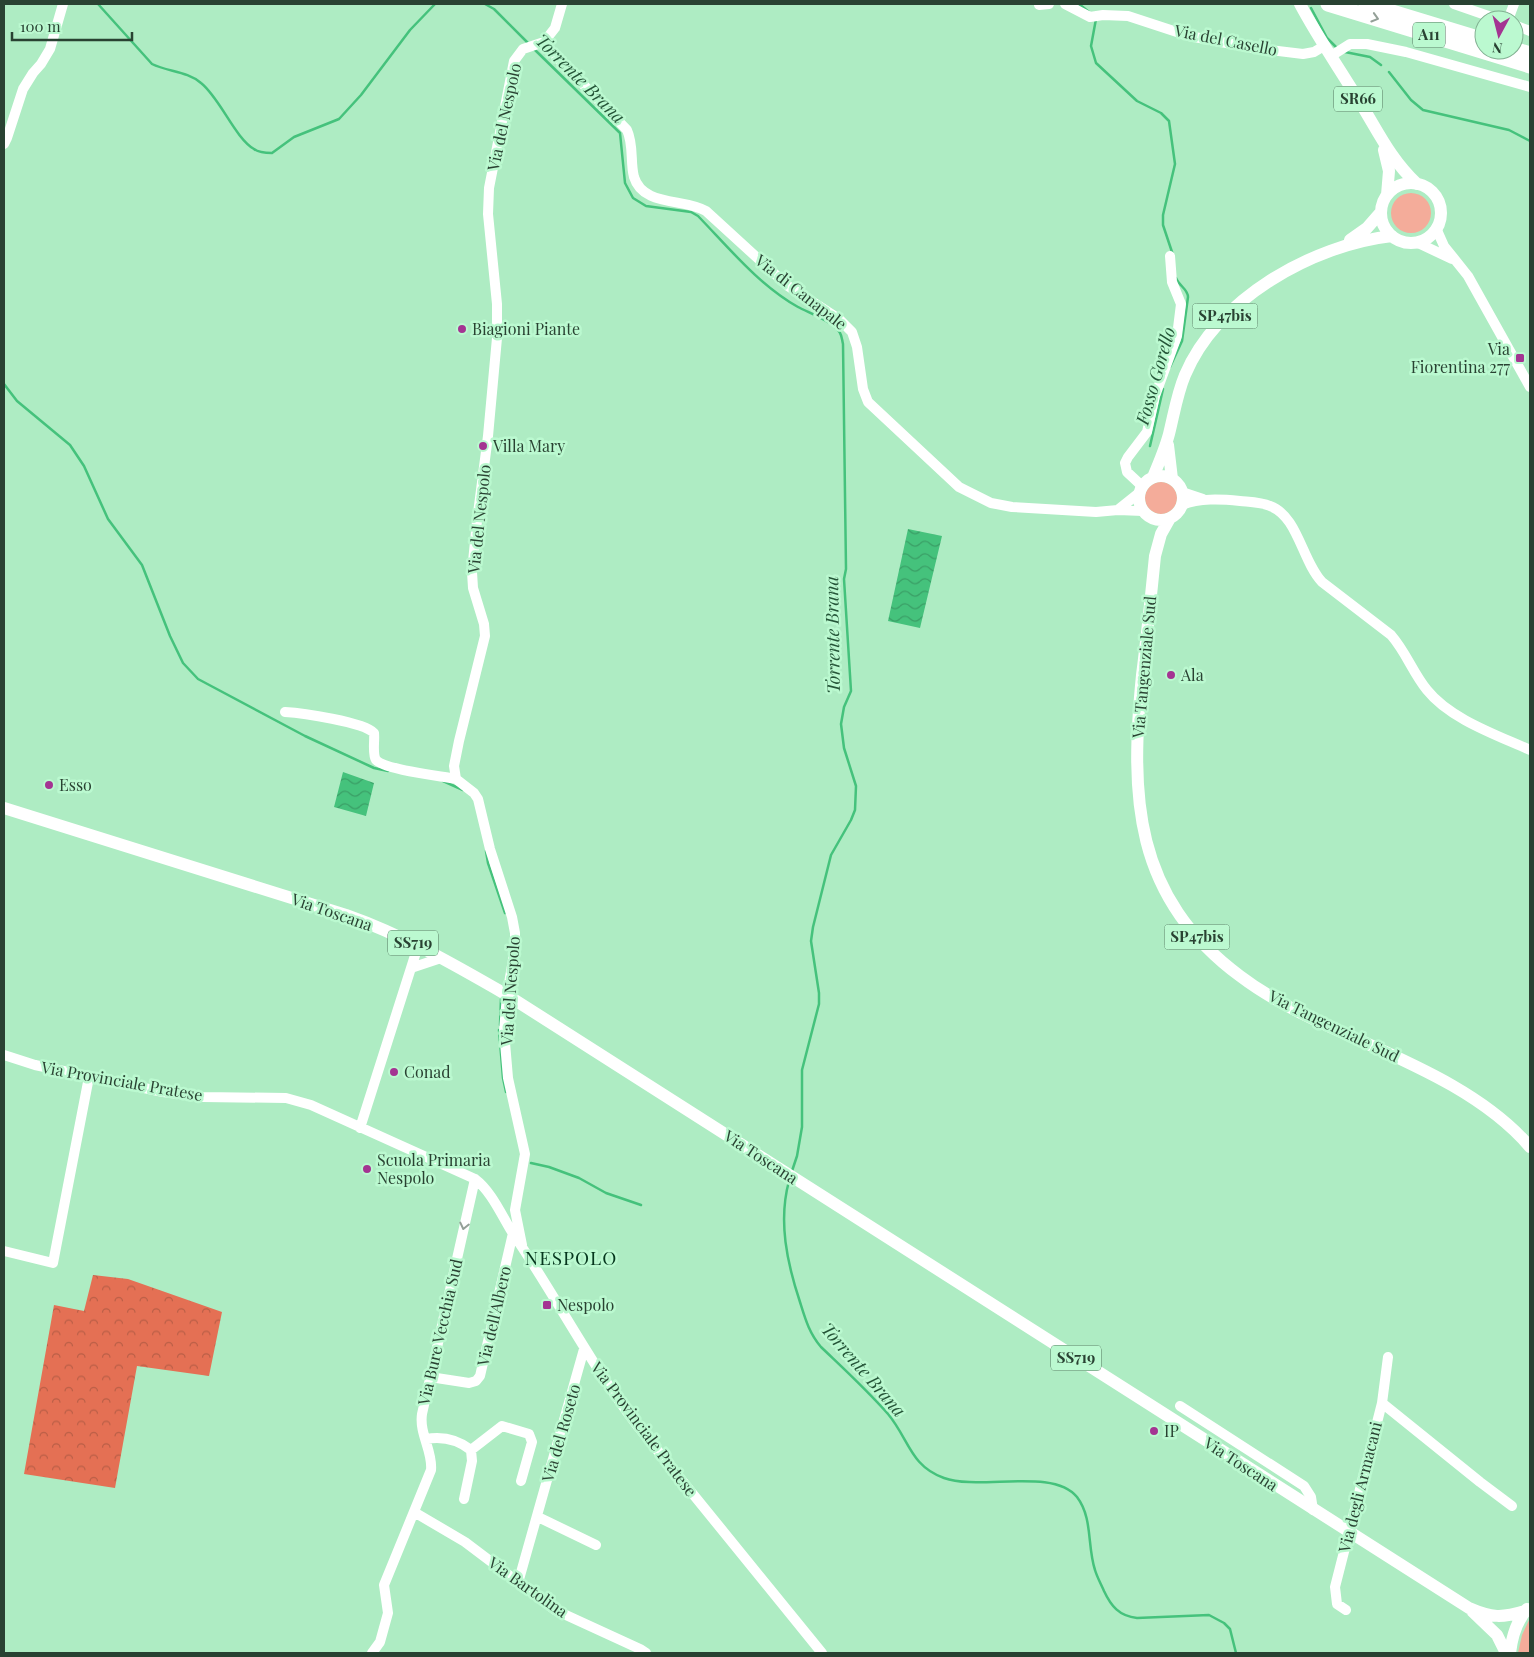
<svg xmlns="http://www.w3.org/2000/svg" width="1534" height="1657" font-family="'Playfair Display',serif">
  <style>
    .grass { fill: #f4ac9a }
    .forest { fill: url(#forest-crowns) }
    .water { fill: url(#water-waves) }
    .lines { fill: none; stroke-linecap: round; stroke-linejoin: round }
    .stream { stroke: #45c27c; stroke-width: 2.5 }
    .minor { stroke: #fff; stroke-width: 10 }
    .major { stroke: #fff; stroke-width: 12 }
    .highway { stroke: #fff; stroke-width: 15 }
    .oneway { stroke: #94a098 }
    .poi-dot { fill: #a43492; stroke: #bbf9d0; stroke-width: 2 }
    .labels { text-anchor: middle; stroke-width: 5; stroke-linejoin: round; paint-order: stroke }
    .shield { fill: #bbf9d0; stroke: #557961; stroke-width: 1 }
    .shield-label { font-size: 15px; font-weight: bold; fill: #294232 }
    .street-label { font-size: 16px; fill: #294232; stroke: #bbf9d0 }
    .poi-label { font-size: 16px; fill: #294232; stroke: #bbf9d0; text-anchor: start }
    .water-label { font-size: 18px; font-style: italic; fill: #255538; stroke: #bbf9d0 }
    .quarter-label { font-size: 19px; letter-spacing: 1px; fill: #05361d; stroke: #bbf9d0 }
  </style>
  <defs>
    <pattern id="forest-crowns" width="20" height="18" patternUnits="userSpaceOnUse" patternTransform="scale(1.25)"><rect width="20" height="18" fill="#e47054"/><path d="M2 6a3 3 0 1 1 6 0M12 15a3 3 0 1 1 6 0" fill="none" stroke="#b95e46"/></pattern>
    <pattern id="water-waves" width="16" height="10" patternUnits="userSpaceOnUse" patternTransform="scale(1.25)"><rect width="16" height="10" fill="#45c27c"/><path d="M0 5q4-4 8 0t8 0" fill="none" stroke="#3a9f66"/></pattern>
  </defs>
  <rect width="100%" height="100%" fill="#aeecc3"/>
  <!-- grass -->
  <path class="grass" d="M1391 213a20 20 0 1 1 40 0a20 20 0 1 1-40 0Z
    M1145 498a16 16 0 1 1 32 0a16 16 0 1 1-32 0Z
    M1530,1618V1653H1518L1522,1635Z"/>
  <!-- forest -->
  <path class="forest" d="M93,1275L128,1279L222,1312L209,1376L137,1366L115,1488L24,1474L54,1305L84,1311Z"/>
  <!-- water -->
  <path class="water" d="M908,529L942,536L920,628L888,621Z
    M343,772L374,783L366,816L334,807Z"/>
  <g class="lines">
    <!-- stream -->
    <path class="stream" d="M98,4L152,64C168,72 187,71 201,83C220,98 235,138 254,149C259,153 266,153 272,153L294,137L339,119L361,95L410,30L435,4
      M485,4L494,9L528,43
      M1079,4L1089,12
      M1311,8L1327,38L1338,49
      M1096,19L1091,46L1096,63L1137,101L1161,113L1169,121L1175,164L1163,215V225L1173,255
      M534,49L620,133L625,183L633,198L646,206L691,212L698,216C729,248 759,285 798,307C809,313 834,322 840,333C842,336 842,340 843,344L846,569L844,579L851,691L844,707L841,724L844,748L856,786L855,810L851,820L831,855L813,927L811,941L819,993V1004L802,1070V1127L797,1156L792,1171
      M1345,52L1370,57L1381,65
      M1389,72L1411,100L1423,110L1509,130L1530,141
      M1170,367L1182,341L1188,297C1188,289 1179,286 1176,278
      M4,384L17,401L70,445L84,466L108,519L142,565L170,636L183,663L198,679L305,736L374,768L388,771
      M1150,446L1163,389
      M443,781L463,790
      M486,851L488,863L505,913
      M500,1025L501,999
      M499,1030L503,1078L506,1092
      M531,1163L549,1167L579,1178L606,1193L641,1205
      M789,1181C778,1221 787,1263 800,1302C805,1318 809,1333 821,1347C844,1369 867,1390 888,1414C909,1439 910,1466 944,1478C979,1491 1053,1467 1077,1497C1093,1518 1087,1546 1095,1570C1097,1577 1101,1584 1104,1591C1111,1606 1119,1616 1137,1618L1209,1615L1224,1623L1230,1629L1236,1653"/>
    <!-- minor -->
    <path class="minor" d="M1065,4L1090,17L1103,15L1128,16L1189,36L1253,48L1303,54L1314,52L1324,46
      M1454,4L1500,20
      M1039,5L1049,4
      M1508,20L1514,4
      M1514,25L1530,31
      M544,42L553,53L627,130C634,145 630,162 634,177C643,207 685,198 706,211L788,286L839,319L852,332L857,347L863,389L868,402L959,487L991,503L1012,507L1096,512L1118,510L1143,511
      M544,42L555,28L562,4
      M1331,56L1350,44H1367L1406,52L1530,87
      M4,144L7,138L23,89L33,73L41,64L50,49L63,4
      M1436,228L1444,246L1468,276L1530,387
      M1416,242L1452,259
      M1142,486L1127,472L1125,463L1128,457L1147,432L1155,396L1177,336L1181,304L1172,282L1170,256
      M1182,492L1203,499
      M1182,505C1200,498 1220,499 1240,501C1250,502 1261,502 1270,506C1298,516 1302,561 1322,582L1391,635C1406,652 1413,673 1427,690C1450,719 1497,735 1530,750
      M1119,509L1139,493
      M285,712C302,713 364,722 374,733C375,740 372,754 376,760C385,770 441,776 456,779
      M411,968L441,958
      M4,1055L35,1065L163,1092L203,1097L286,1098L311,1105L475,1179C491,1191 501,1214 512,1232C555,1295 590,1363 636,1424L822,1653
      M360,1128L418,946
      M522,1245L515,1210L525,1154L508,1078L504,1031L507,995L515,948V933L512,917L490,849L478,799L474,793L456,779L454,766L459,741L485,636L484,624L473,588L472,572L477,521L488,436L497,338V304L488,214L489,188L514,61L523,49L544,42
      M4,1251L53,1263L89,1077
      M430,1377L469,1383L476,1381L480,1376L513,1233
      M1382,1403L1480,1482L1512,1506
      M1180,1406L1304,1486L1311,1497L1313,1510
      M426,1439C443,1436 457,1439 471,1450L472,1461L464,1499
      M471,1450L502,1426L529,1434L532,1442L521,1481
      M414,1512L465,1542L555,1610L640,1649L646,1653
      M538,1517L596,1545
      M518,1583L584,1349
      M1346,1610L1337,1604L1335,1587L1382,1403L1388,1357
      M372,1653L380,1642L388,1613L384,1585L431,1470C433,1451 419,1434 422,1414L475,1179"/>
    <!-- major -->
    <path class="major" d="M1300,4C1317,36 1337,65 1356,96C1376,127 1389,158 1417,184
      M1384,150L1389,171L1387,195
      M1381 213a30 30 0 1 1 60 0a30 30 0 1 1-60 0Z
      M1350,240L1367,228L1381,212
      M1168,445L1172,479
      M1139 498a22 22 0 1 1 44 0a22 22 0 1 1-44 0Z
      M1153,477C1159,463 1165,449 1169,434C1174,414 1177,394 1185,375C1217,299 1312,245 1392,236
      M1170,518L1161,534L1155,556C1151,596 1147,636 1142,675C1130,796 1133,897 1240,976C1273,1001 1310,1018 1348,1035C1410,1063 1485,1094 1530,1147
      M4,808L346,915C403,935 455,965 507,995L1469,1608C1492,1618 1502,1618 1525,1611
      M1473,1612L1497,1635L1506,1653
      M1510,1653C1512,1636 1516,1622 1527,1609"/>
    <!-- highway -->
    <path class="highway" d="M1328,4L1530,66
      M1366,4L1484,40
      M1514,49L1530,54"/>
  </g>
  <!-- one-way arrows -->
  <defs><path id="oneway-chevron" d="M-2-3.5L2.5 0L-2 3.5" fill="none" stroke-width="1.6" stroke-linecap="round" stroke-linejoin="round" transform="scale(1.25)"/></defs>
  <g class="oneway">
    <use href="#oneway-chevron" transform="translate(1375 18) rotate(17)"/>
    <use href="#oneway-chevron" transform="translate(464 1226) rotate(103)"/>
  </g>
  <!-- markers -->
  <g class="poi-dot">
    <circle cx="462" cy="329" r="5"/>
    <rect x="1515" y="353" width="10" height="10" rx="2.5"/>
    <circle cx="483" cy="446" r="5"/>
    <circle cx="1171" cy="675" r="5"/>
    <circle cx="49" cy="785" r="5"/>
    <circle cx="394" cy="1072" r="5"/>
    <circle cx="367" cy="1169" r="5"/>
    <rect x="542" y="1300" width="10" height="10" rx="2.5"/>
    <circle cx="1154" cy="1431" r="5"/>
  </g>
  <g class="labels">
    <!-- shield labels -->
    <g class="shield">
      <rect x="1413" y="22.5" width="32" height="25" rx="4"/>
      <rect x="1334" y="86.5" width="48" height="25" rx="4"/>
      <rect x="1192.5" y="303.5" width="65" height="25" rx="4"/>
      <rect x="1164.5" y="924.5" width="65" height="25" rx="4"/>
      <rect x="388" y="930.5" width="50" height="25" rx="4"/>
      <rect x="1051" y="1345.5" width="50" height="25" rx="4"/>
    </g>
    <g class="shield-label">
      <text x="1429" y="40">A11</text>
      <text x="1358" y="104">SR66</text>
      <text x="1225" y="321">SP47bis</text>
      <text x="1197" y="942">SP47bis</text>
      <text x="413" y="948">SS719</text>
      <text x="1076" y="1363">SS719</text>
    </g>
    <!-- street labels -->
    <g class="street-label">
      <text transform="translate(1226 40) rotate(11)" y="6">Via del Casello</text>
      <text transform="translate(504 117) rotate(-78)" y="6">Via del Nespolo</text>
      <text transform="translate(801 292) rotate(38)" y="6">Via di Canapale</text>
      <text transform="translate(479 519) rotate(-84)" y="6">Via del Nespolo</text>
      <text transform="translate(1144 667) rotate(-85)" y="6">Via Tangenziale Sud</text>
      <text transform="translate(332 912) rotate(19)" y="6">Via Toscana</text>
      <text transform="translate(510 991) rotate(-86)" y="6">Via del Nespolo</text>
      <text transform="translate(1334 1026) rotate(26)" y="6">Via Tangenziale Sud</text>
      <text transform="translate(122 1081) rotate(10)" y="6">Via Provinciale Pratese</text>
      <text transform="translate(761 1157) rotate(33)" y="6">Via Toscana</text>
      <text transform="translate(494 1316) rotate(-77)" y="6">Via dell'Albero</text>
      <text transform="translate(440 1332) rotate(-77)" y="6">Via Bure Vecchia Sud</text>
      <text transform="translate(644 1429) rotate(53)" y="6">Via Provinciale Pratese</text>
      <text transform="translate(561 1433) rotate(-74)" y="6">Via del Roseto</text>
      <text transform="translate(1241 1464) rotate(33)" y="6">Via Toscana</text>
      <text transform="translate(1360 1487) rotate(-76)" y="6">Via degli Armacani</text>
      <text transform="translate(528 1587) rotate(35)" y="6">Via Bartolina</text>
    </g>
    <!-- poi labels -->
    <g class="poi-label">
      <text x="472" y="335">Biagioni Piante</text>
      <text x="1510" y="355" text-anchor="end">Via<tspan x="1510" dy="18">Fiorentina 277</tspan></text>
      <text x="493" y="452">Villa Mary</text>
      <text x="1181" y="681">Ala</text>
      <text x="59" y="791">Esso</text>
      <text x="404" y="1078">Conad</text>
      <text x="377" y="1166">Scuola Primaria<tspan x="377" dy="18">Nespolo</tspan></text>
      <text x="557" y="1311">Nespolo</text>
      <text x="1164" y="1437">IP</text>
    </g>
    <!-- water labels -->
    <g class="water-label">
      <text transform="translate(580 79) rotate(45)" y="6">Torrente Brana</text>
      <text transform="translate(1156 376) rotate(-74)" y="6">Fosso Gorello</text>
      <text transform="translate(833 635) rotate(-91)" y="6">Torrente Brana</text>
      <text transform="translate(863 1370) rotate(49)" y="6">Torrente Brana</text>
    </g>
    <!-- quarter labels -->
    <g class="quarter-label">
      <text x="571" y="1265">NESPOLO</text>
    </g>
  </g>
  <!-- border -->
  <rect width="1534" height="1657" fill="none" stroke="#294232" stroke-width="10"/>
  <!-- north arrow -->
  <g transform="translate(1499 35) rotate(187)"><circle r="24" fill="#bbf9d0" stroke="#81b091"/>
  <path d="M0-4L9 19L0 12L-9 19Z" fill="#a43492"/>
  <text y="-8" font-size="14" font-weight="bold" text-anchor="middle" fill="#294232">N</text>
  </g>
  <!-- scale -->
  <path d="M12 32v8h120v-8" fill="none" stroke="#294232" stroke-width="2.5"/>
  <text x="20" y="32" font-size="15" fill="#294232" stroke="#bbf9d0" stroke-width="4" paint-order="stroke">100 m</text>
</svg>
